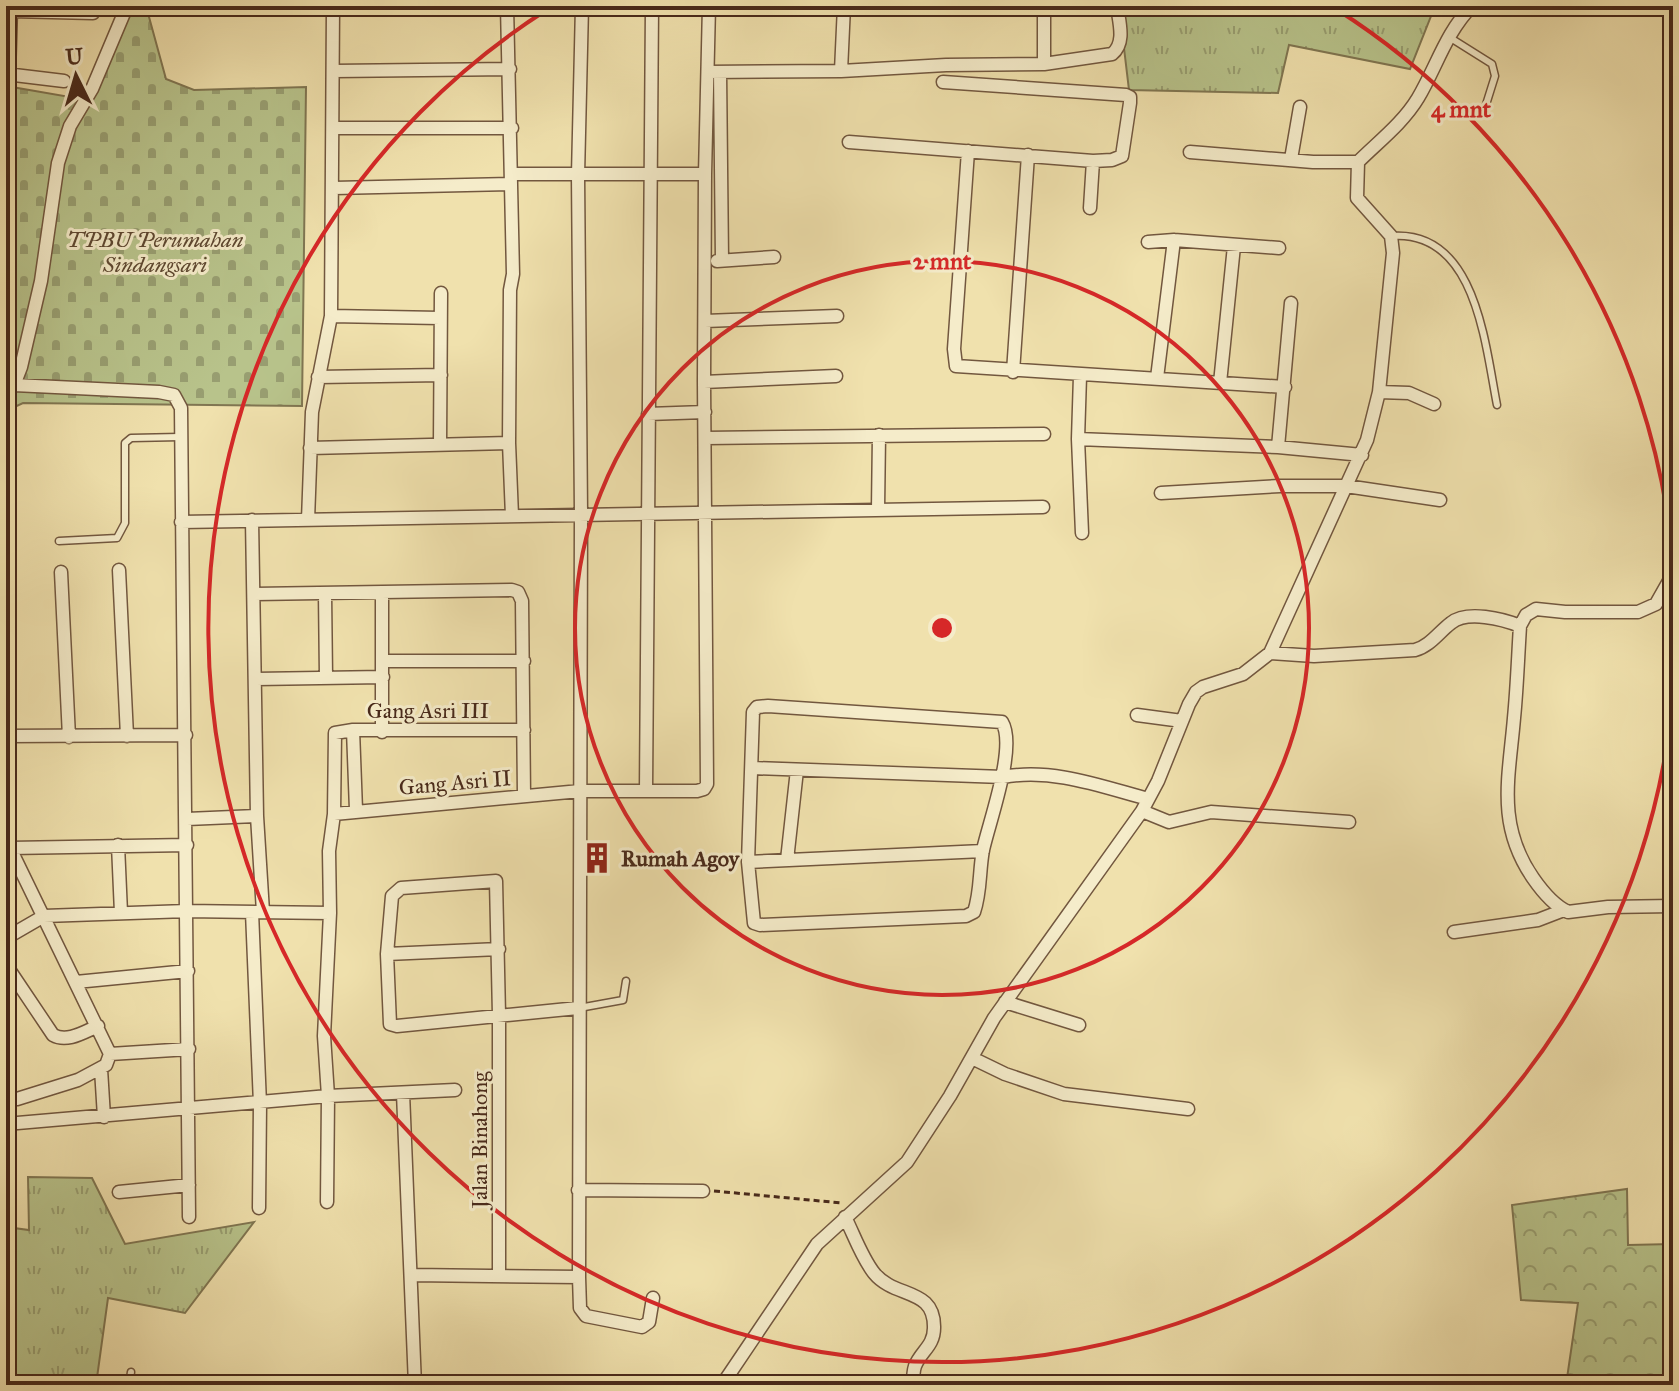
<svg xmlns="http://www.w3.org/2000/svg" width="1679" height="1391" font-family="'IM FELL Great Primer',serif">
  <style>
    .grass { fill: url(#grass-tufts); stroke: #807652; stroke-width: 2 }
    .forest { fill: url(#forest-crowns); stroke: #807652; stroke-width: 2 }
    .cemetery { fill: url(#cemetery-stones); stroke: #807652; stroke-width: 2 }
    .lines { fill: none; stroke-linecap: round; stroke-linejoin: round }
    .lane-casing { stroke: #72573f; stroke-width: 9 }
    .street-casing { stroke: #72573f; stroke-width: 15 }
    .path { stroke: #48291a; stroke-width: 3; stroke-dasharray: 6 4; stroke-linecap: butt }
    .lane { stroke: #f5ecca; stroke-width: 6 }
    .street { stroke: #f5ecca; stroke-width: 12 }
    .ring { fill: none; stroke: #d62828; stroke-width: 4 }
    .labels { text-anchor: middle; stroke-width: 6; stroke-linejoin: round; paint-order: stroke }
    .park-label { font-size: 22px; font-style: italic; fill: #5e4831; stroke: #f5ecca }
    .street-label { font-size: 22px; fill: #48291a; stroke: #f5ecca }
    .poi-label { font-size: 22px; font-weight: bold; fill: #48291a; stroke: #f5ecca; text-anchor: start }
    .centre { fill: #d62828; stroke: #f5ecca; stroke-width: 4 }
    .ring-label { font-size: 24px; text-anchor: middle; font-weight: bold; fill: #d62828; stroke: #f5ecca; stroke-width: 6; stroke-linejoin: round; paint-order: stroke }
  </style>
  <defs>
    <pattern id="grass-tufts" width="24" height="20" patternUnits="userSpaceOnUse" patternTransform="scale(2)"><rect width="24" height="20" fill="#b8c38b"/><path d="M3 7l-1-3M5 7V3M7 7l1-3M15 17l-1-3M17 17v-4M19 17l1-3" fill="none" stroke="#989e71"/></pattern>
    <pattern id="forest-crowns" width="20" height="18" patternUnits="userSpaceOnUse" patternTransform="scale(2)"><rect width="20" height="18" fill="#b8c38b"/><path d="M2 6a3 3 0 1 1 6 0M12 15a3 3 0 1 1 6 0" fill="none" stroke="#989e71"/></pattern>
    <pattern id="cemetery-stones" width="16" height="16" patternUnits="userSpaceOnUse" patternTransform="scale(2)"><rect width="16" height="16" fill="#b8c38b"/><path d="M2 7V4a2 2 0 0 1 4 0v3zM10 15v-3a2 2 0 0 1 4 0v3z" fill="#989e71"/></pattern>
  </defs>
  <rect width="100%" height="100%" fill="#f0e1ad"/>
  <filter id="stains"><feTurbulence type="fractalNoise" baseFrequency=".0025" numOctaves="4"/><feColorMatrix values="0 0 0 0 .2 0 0 0 0 .09 0 0 0 0 .02 0 0 0 .5 -.17"/></filter>
  <radialGradient id="worn" r=".72"><stop offset=".6" stop-color="#630" stop-opacity="0"/><stop offset="1" stop-color="#630" stop-opacity=".3"/></radialGradient>
  <!-- grass -->
  <path class="grass" d="M1119,6H1435L1410,69L1289,45L1278,93L1129,90Z
    M28,1177L92,1178L125,1244L254,1222L185,1313L108,1298L96,1385H6V1227L29,1230Z"/>
  <!-- forest -->
  <path class="forest" d="M1627,1189L1628,1245L1673,1244V1298L1666,1325L1663,1385H1566L1578,1303L1521,1300L1512,1205Z"/>
  <!-- cemetery -->
  <path class="cemetery" d="M123,6H146L166,79L194,90L306,87L302,406L23,403L6,411V86L81,99Z"/>
  <g class="lines">
    <defs>
      <path id="lane" d="M1449,37L1492,64L1495,76L1484,111
        M1391,236C1476,229 1485,344 1497,405
        M59,541L117,538L125,523V443L131,438L180,437
        M579,1008L623,1000L626,981
        M129,1385L131,1372"/>
      <path id="street" d="M127,6H451
        M507,6L513,274L510,290L509,443L512,516
        M792,6H901
        M11,11L93,13
        M1044,64L1112,54C1126,43 1119,22 1117,6
        M334,71L510,69
        M841,71L946,65L1044,64V6
        M708,72L841,71L844,6
        M720,72L722,260
        M6,74L64,81
        M9,74L11,6
        M334,128H512
        M849,142L1093,161L1112,160L1122,156L1130,103V97L1126,95L943,82
        M968,151L954,349L956,366L1285,387
        M1190,152L1313,162H1358
        M1291,159L1300,107
        M512,174H705
        M334,188L511,184
        M1090,208L1093,161
        M1148,242L1174,240L1279,248
        M717,261L774,257
        M331,316L440,318
        M705,321L837,316
        M1013,372L1028,155
        M1080,376L1078,439L1082,533
        M318,377L441,375
        M1157,378L1174,240
        M704,382L705,174L709,6
        M1220,383L1234,246
        M14,385L159,392L174,395L181,408L189,1217
        M6,391L14,385L21,367L41,281L58,163L70,126L92,89L127,6
        M1379,392L1409,393L1434,404
        M648,414L705,412
        M706,438L1044,434
        M1078,439L1278,447L1362,455
        M440,444L441,293
        M1278,447L1291,303
        M310,448L509,443
        M1161,493L1280,486H1346L1440,500
        M878,509L879,435
        M252,520L257,816L263,912
        M308,520L312,412L331,316L333,6
        M181,522L1043,507
        M119,570L127,736
        M61,572L69,737
        M325,593L326,678
        M255,594L512,590L518,592L522,601L524,796
        M1520,626L1526,615L1536,609L1565,612H1638L1656,604L1673,574
        M1270,653L1314,656L1415,650C1430,646 1439,632 1451,623C1467,610 1503,619 1520,626C1518,657 1517,688 1514,718C1509,778 1496,824 1533,878C1542,891 1553,905 1568,912L1608,907L1673,906
        M383,661H524
        M256,679L383,677
        M768,706L1002,722C1017,747 989,822 983,850C979,871 981,892 974,912L966,916L760,925L754,923L748,862L753,712L757,707Z
        M1137,715L1182,721
        M353,730L356,810
        M382,732V593
        M6,736L186,735
        M753,768L1003,777C1053,768 1100,786 1148,799
        M646,791L652,6
        M1142,811L1169,822L1211,812L1349,822
        M334,814L580,791H697L704,789L707,784L704,382L836,376
        M187,819L257,816
        M118,845L121,913
        M787,860L797,770
        M748,862L983,851
        M252,912L260,1104L259,1208
        M1454,932L1538,920L1564,910
        M6,938L44,916L187,911L330,913
        M387,954L499,949
        M6,965L53,1035C67,1043 84,1032 98,1026
        M76,982L188,971
        M1005,1002L1079,1025
        M110,1054L189,1049
        M972,1058L1005,1074L1064,1094L1188,1109
        M101,1069L104,1117
        M403,1093L415,1385
        M17,1099L78,1080L106,1065L110,1054L10,848L187,845
        M6,1124L328,1096L455,1090
        M578,1190L703,1191
        M119,1192L189,1185
        M327,1202L328,1096L324,1036L330,913L329,851L334,814L335,733L353,730H524
        M845,1217C854,1235 862,1258 874,1273C895,1299 935,1287 934,1328C934,1346 921,1351 915,1366C913,1372 913,1379 913,1385
        M499,1274V1015L496,881L401,888L392,896L387,954L390,1024L397,1026L578,1008
        M412,1275L579,1277L581,513L578,175L582,6
        M579,1277L580,1308L586,1316L642,1327L649,1322L653,1298
        M722,1385L817,1244L907,1162L950,1096L994,1018L1142,811L1158,781L1189,704L1196,692L1203,687L1243,674L1270,653L1367,440L1379,392L1393,253L1391,236L1357,198L1358,162C1378,142 1403,123 1418,98C1436,68 1446,32 1472,6"/>
    </defs>
    <!-- lane casing -->
    <use href="#lane" class="lane-casing"/>
    <!-- street casing -->
    <use href="#street" class="street-casing"/>
    <!-- path -->
    <path class="path" d="M714,1191L842,1203"/>
    <!-- lane -->
    <use href="#lane" class="lane"/>
    <!-- street -->
    <use href="#street" class="street"/>
  </g>
  <!-- distance rings -->
  <g class="ring">
    <circle cx="942" cy="628" r="367"/>
    <path d="M1673 698A734 734 0 1 1 548 9M1336 9A734 734 0 0 1 1673 558"/>
  </g>
  <!-- icons -->
  <defs>
    <symbol id="building-bare" viewBox="-9 -9 18 18"><path d="M-4-6H4V6H1V3H-1V6H-4ZM-2.5-4.3h1.7v1.8h-1.7ZM.8-4.3h1.7v1.8H.8ZM-2.5-1h1.7V.8h-1.7ZM.8-1h1.7V.8H.8Z" fill="#8f2418" stroke="#f5ecca" stroke-width="2.5" paint-order="stroke"/></symbol>
  </defs>
  <g fill-rule="evenodd">
    <use href="#building-bare" x="575" y="836" width="44" height="44"/>
  </g>
  <g class="labels">
    <!-- park labels -->
    <g class="park-label">
      <text x="155" y="247">TPBU Perumahan<tspan x="155" dy="25">Sindangsari</tspan></text>
    </g>
    <!-- street labels -->
    <g class="street-label">
      <text x="428" y="718">Gang Asri III</text>
      <text transform="translate(455 782) rotate(-5)" y="8">Gang Asri II</text>
      <text transform="translate(479 1140) rotate(-90)" y="8">Jalan Binahong</text>
    </g>
    <!-- poi labels -->
    <g class="poi-label">
      <text x="621" y="866">Rumah Agoy</text>
    </g>
  </g>
  <circle cx="942" cy="628" r="12" class="centre"/>
  <g class="ring-label">
    <text x="1461" y="117">4 mnt</text>
    <text x="942" y="269">2 mnt</text>
  </g>
  <!-- margin -->
  <rect width="1679" height="1391" fill="none" stroke="#f0e1ad" stroke-width="32"/>
  <rect x="8" y="8" width="1663" height="1375" fill="none" stroke="#48291a" stroke-width="4"/>
  <rect x="16" y="16" width="1647" height="1359" fill="none" stroke="#48291a" stroke-width="2"/>
  <!-- north arrow -->
  <g transform="translate(76 76) rotate(355)" stroke="#f5ecca" stroke-width="6" paint-order="stroke">
  <path d="M0-6L14 30L0 20L-14 30Z" fill="#48291a"/>
  <text y="-12" font-size="22" font-weight="bold" text-anchor="middle" fill="#48291a">U</text>
  </g>
  <rect width="100%" height="100%" filter="url(#stains)"/>
  <rect width="100%" height="100%" fill="url(#worn)"/>
</svg>
